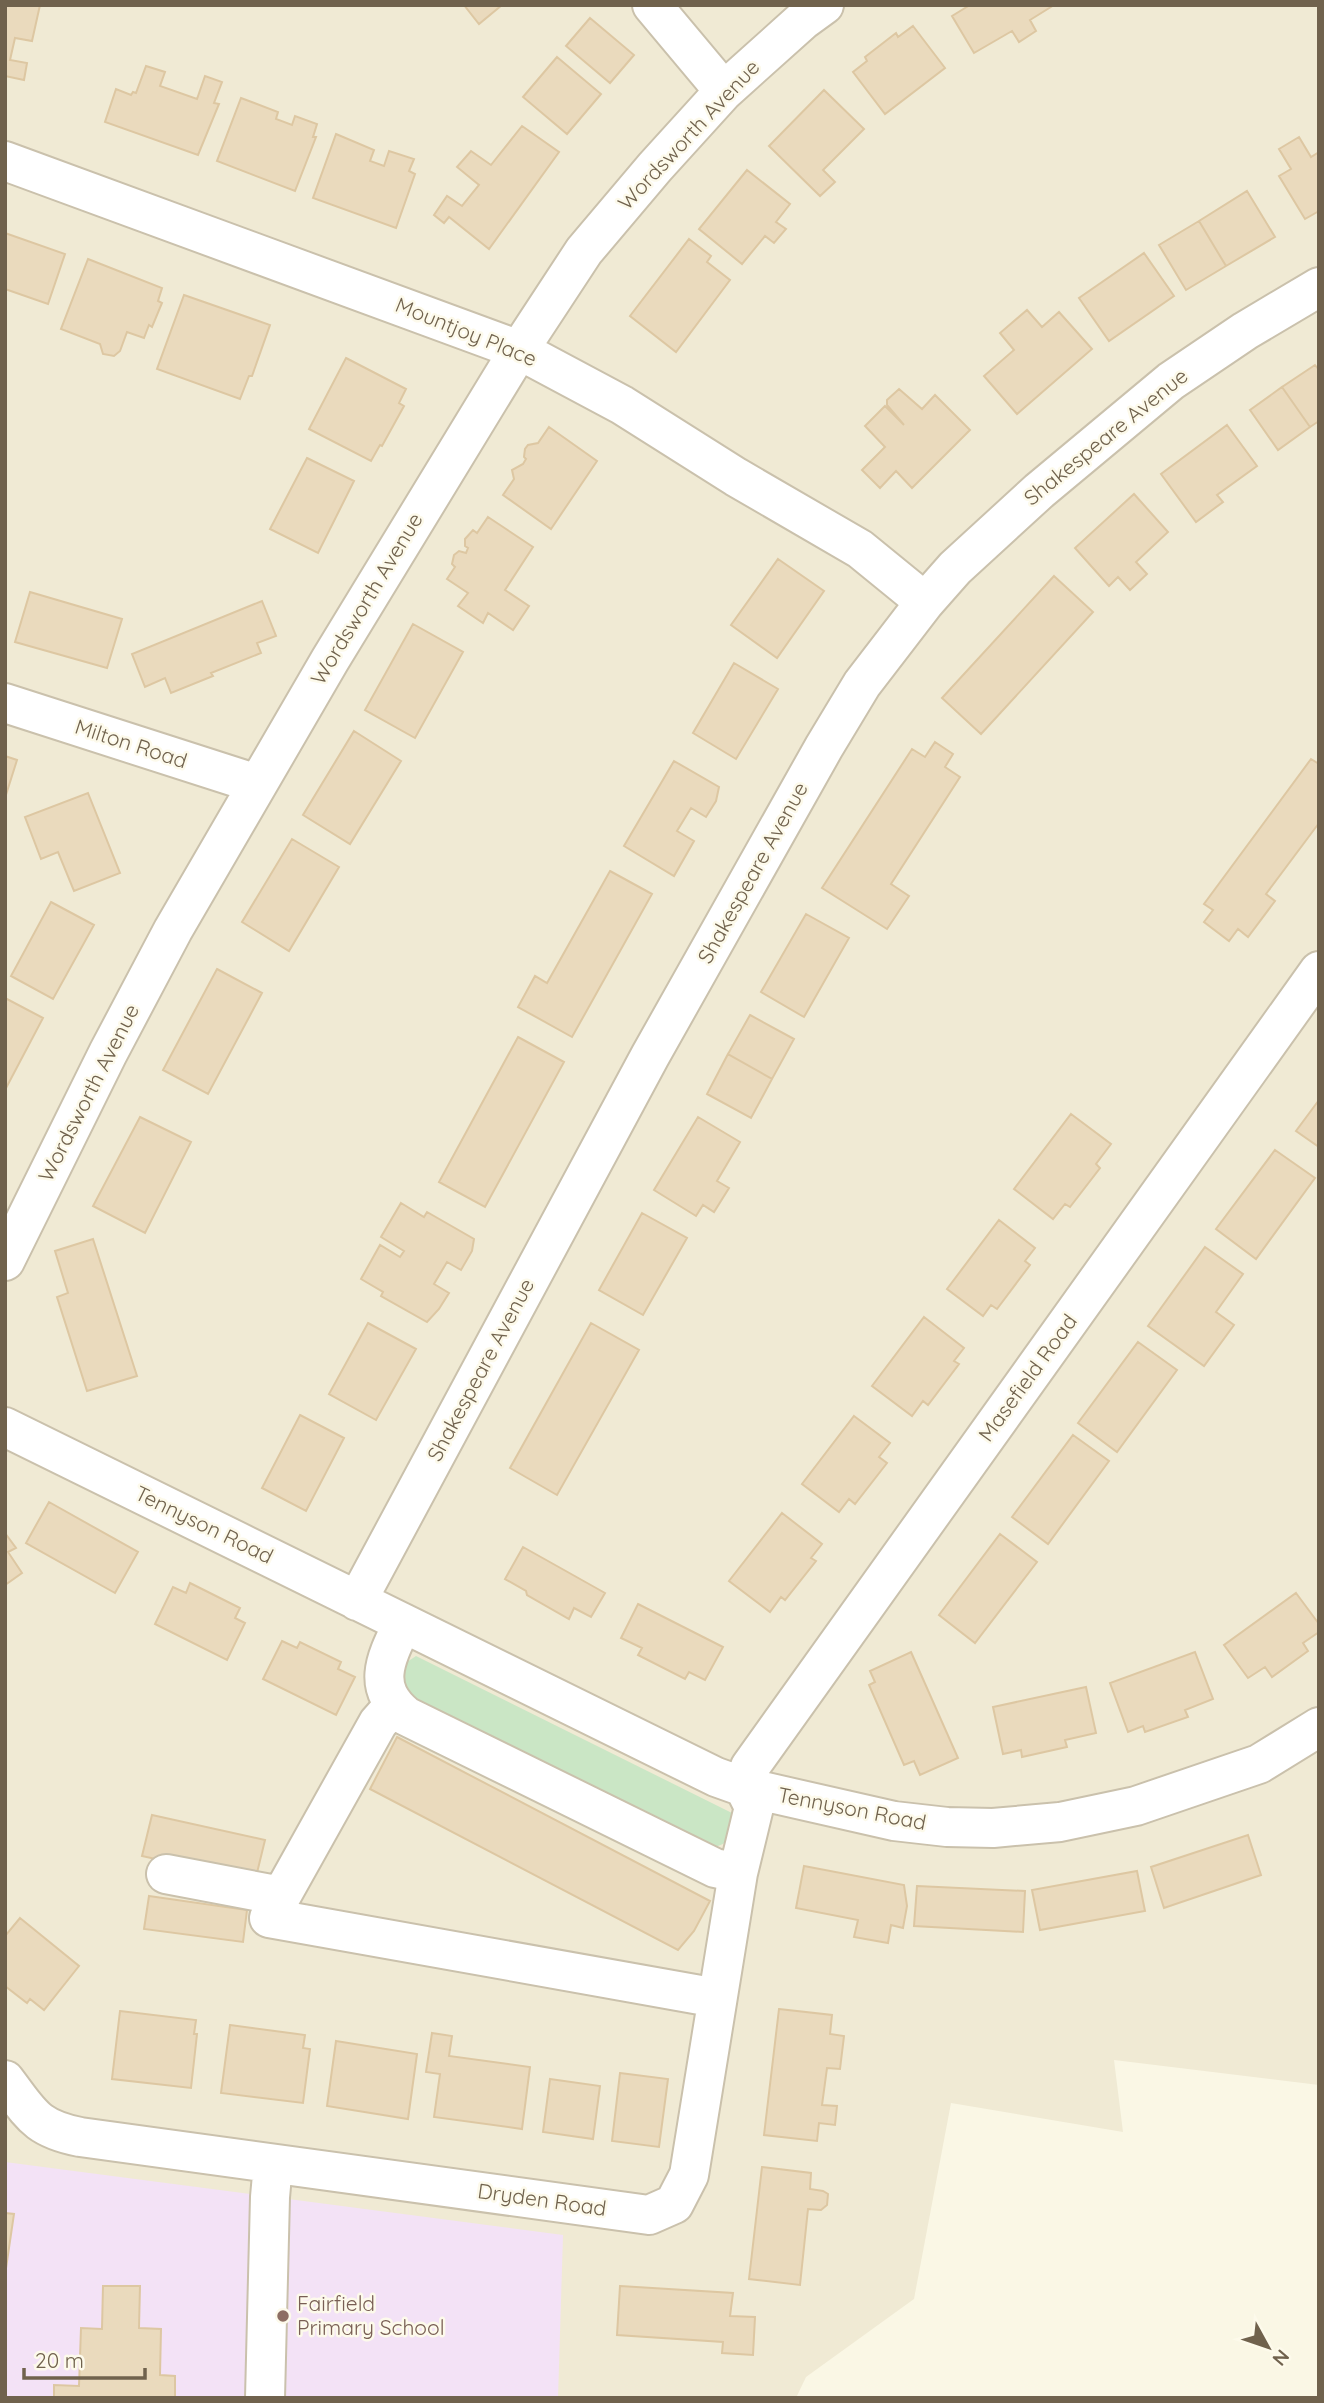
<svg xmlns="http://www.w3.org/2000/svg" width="1324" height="2403" font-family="Quicksand,sans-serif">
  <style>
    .residential { fill: #f0ead4 }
    .education { fill: #f3e2f6 }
    .green { fill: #cae6c5 }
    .building { fill: #eadabd; stroke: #ddc7a2; stroke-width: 2 }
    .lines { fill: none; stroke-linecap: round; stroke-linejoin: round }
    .minor-casing { stroke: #cac1ac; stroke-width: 42 }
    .minor { stroke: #fff; stroke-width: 38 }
    .education-dot { fill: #8d6e63; stroke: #fdfaeb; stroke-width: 2.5 }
    .labels { text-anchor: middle; stroke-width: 5; stroke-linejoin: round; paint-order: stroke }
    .street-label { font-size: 21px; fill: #70624d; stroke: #fdfaeb }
    .education-label { font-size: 21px; fill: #785e54; stroke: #fdfaeb; text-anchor: start }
  </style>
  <rect width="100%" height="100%" fill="#faf7e5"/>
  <!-- residential -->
  <path class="residential" d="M5,5H1319V2085L1114,2060L1123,2132L951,2103L914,2299L806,2377L796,2398H5Z"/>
  <!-- education -->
  <path class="education" d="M5,2162L563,2235L558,2398H5Z"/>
  <!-- green -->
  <path class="green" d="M416,1656L736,1815C732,1836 732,1843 711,1848L404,1695L401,1672L407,1662Z"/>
  <!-- building -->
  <path class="building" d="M5,5H40L32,41L15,38L10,60L27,63L24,80L5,76Z
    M464,5H502L479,24Z
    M970,5H1054L1030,20L1036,31L1019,42L1012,31L974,53L952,16Z
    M590,18L634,55L610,83L566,46Z
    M913,26L945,68L885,114L853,72L867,61L865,57L896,33L898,37Z
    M557,57L601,94L567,134L523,97Z
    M146,66L165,72L160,86L197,99L205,76L222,82L214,103L219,104L198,155L105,122L116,89L131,95L133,92L136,93Z
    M824,90L864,129L823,170L835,182L820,196L769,146Z
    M241,98L278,112L276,119L292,125L295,116L317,124L313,137H316L295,191L217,161Z
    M522,126L559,152L489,249L449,217L444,223L434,215L447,196L462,206L479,185L457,167L471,151L491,165Z
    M336,134L374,150L370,161L384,166L389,151L414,159L409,171L415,174L396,228L313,198Z
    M1299,137L1311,157L1319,152V211L1305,219L1279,176L1291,169L1279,149Z
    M747,170L790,204L776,222L786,229L774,243L765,236L742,264L699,229Z
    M1247,191L1275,237L1226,266L1199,221Z
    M1199,221L1226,266L1186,290L1159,245Z
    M5,233L65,254L48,304L5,289Z
    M689,239L711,256L707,262L730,280L676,352L630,316Z
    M1144,253L1174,296L1109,341L1079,298Z
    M88,259L162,288L158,301L162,303L152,327L149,325L144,338L127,332L120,351L114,356L103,354L100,344L61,329Z
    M184,295L270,325L252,376H249L240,399L157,369Z
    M1027,310L1042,327L1059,312L1092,349L1017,414L984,376L1014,350L1000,333Z
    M346,358L406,389L399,403L404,406L382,446L380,445L371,461L309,429Z
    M1315,365L1319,370V421L1310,427L1282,387Z
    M1282,387L1310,427L1278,450L1250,410Z
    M899,389L922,409L935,395L970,430L912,488L896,471L880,488L862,470L885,447L865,426L885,406L904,425L887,405V400Z
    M1227,425L1257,466L1217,495L1223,502L1196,522L1161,474Z
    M549,427L597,461L551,529L503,495L514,479L512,470L523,464L526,459L524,457L525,449L528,445L538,443Z
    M307,458L354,481L318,553L270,529Z
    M1134,494L1168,532L1136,562L1147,574L1130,590L1118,577L1109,586L1075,548Z
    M488,517L533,547L505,590L529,606L513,630L488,613L483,623L458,606L468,593L447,579L455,567L452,564L454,555L459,551L466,553L468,548L465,546V539L473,530L477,533Z
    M778,559L824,591L777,658L731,625Z
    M1054,576L1093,612L981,734L942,698Z
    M30,592L122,619L107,668L15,642Z
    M262,601L276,636L257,643L261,653L211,673L213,676L171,693L165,678L145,687L132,654Z
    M413,624L463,652L415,738L365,710Z
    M734,663L778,689L736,759L693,733Z
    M354,731L401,761L350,844L303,815Z
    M935,742L953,754L945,767L960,777L891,884L909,896L887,929L822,888L912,749L925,757Z
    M5,756L17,760L5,798Z
    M1311,759L1319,764V823L1266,894L1275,901L1248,937L1238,929L1229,941L1204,922L1213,910L1204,904Z
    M674,761L719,787L716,801L706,817L691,808L677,831L694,841L674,876L624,846Z
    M88,793L120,873L74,891L58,852L41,859L25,817Z
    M292,839L339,867L289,951L242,922Z
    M610,871L652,894L572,1037L518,1007L535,976L547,983Z
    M51,902L94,925L53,999L11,976Z
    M806,914L849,938L804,1017L761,992Z
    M217,969L262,993L208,1094L163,1070Z
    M5,998L43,1018L5,1090Z
    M750,1015L794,1039L772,1079L728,1054Z
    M518,1037L564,1062L485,1207L439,1182Z
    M728,1054L772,1079L751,1118L707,1094Z
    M1319,1100V1147L1296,1131Z
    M1071,1114L1111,1144L1096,1164L1100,1168L1070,1207L1065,1204L1053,1219L1014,1189Z
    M140,1117L191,1142L145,1233L93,1206Z
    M698,1117L740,1142L717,1181L729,1188L714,1212L703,1205L696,1216L654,1190Z
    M1275,1150L1315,1178L1256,1259L1216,1229Z
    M401,1203L424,1217L427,1212L474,1239L472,1251L461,1270L447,1262L434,1284L449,1293L439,1309L427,1322L381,1296L383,1292L361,1279L380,1245L400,1257L404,1251L381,1237Z
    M642,1213L687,1238L643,1315L599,1290Z
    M999,1220L1035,1248L1025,1261L1030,1265L997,1309L991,1305L983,1316L947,1289Z
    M93,1239L137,1376L87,1391L57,1297L68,1293L55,1251Z
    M1205,1247L1243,1274L1216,1312L1234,1325L1204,1366L1148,1326Z
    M924,1317L964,1348L954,1361L959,1364L928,1405L923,1401L912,1416L872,1386Z
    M368,1323L416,1349L376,1420L329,1394Z
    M591,1323L639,1350L557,1495L510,1468Z
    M1138,1342L1177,1370L1117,1452L1078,1423Z
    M300,1415L344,1438L306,1511L262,1488Z
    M854,1416L890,1443L879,1457L887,1463L855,1504L849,1499L839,1512L802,1484Z
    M1073,1435L1109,1461L1048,1544L1012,1517Z
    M49,1502L138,1552L115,1593L26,1543Z
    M782,1513L822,1544L811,1558L816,1561L785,1600L781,1597L770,1612L729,1581Z
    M5,1533L16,1548L8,1552L22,1573L5,1585Z
    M1000,1534L1037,1562L975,1643L939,1615Z
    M523,1547L605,1593L591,1617L574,1608L569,1619L527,1595L526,1591L505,1579Z
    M190,1583L240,1608L235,1618L245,1623L227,1660L155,1624L173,1587L186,1593Z
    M1296,1593L1319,1624V1632L1303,1643L1308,1651L1272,1677L1265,1667L1248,1678L1224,1645Z
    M638,1604L723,1647L705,1680L689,1672L685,1679L638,1655L642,1648L621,1638Z
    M282,1641L297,1648L300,1642L341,1662L338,1669L355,1677L336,1715L263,1679Z
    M911,1652L958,1758L920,1775L914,1761L904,1765L869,1685L875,1682L870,1671Z
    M1195,1652L1213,1699L1185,1710L1188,1717L1145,1732L1143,1726L1128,1732L1110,1683Z
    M1086,1687L1096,1733L1065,1740L1067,1747L1022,1757L1021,1750L1003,1754L993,1707Z
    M397,1737L710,1901L694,1931L678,1950L370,1789Z
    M152,1815L265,1840L255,1881L142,1856Z
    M1248,1835L1261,1875L1164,1908L1151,1867Z
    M804,1866L904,1885L907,1906L903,1928L891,1925L888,1943L854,1937L858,1920L796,1908Z
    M1137,1871L1145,1911L1040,1930L1032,1890Z
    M917,1886L1025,1891L1023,1932L914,1926Z
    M149,1896L247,1910L243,1942L144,1929Z
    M20,1918L79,1966L44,2010L30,1999L27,2003L5,1986V1936Z
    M779,2009L832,2015L830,2034L844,2036L840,2069L827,2068L822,2105L837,2106L835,2125L819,2123L817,2141L764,2135Z
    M120,2011L196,2020L194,2034H197L191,2088L112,2079Z
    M230,2025L305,2035L303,2048L310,2049L303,2103L221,2093Z
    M432,2033L452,2036L449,2056L530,2067L522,2129L434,2117L440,2074L426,2072Z
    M336,2041L417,2054L408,2119L327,2106Z
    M620,2073L668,2079L659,2147L612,2141Z
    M550,2079L600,2086L593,2139L543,2132Z
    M762,2167L811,2173L810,2189L823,2191L828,2194L827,2205L821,2210L808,2209L800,2285L749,2279Z
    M5,2213L14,2214L5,2275Z
    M103,2286H140L139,2328L161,2329L160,2375L175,2376V2398H54V2385L79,2386L81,2328L102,2329Z
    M620,2286L733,2293L730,2316L755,2317L753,2355L722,2353L723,2342L617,2335Z"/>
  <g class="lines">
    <defs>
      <path id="minor" d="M652,5L724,91
        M5,161L519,350L622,405L736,477L860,549L925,602
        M5,703L257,784
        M5,1261L108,1053L173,930L330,660L519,350L584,251L655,167L724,91L802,21L824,5
        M5,1427L716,1777L744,1787L894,1821L947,1827L993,1828L1060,1822L1136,1806L1259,1764L1319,1727
        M357,1601L650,1056L824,747L862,684L925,602L955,568L1039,491L1171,381L1245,331L1319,287
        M403,1623C386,1658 370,1687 406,1716L715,1868L738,1873
        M393,1706L378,1723L269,1918L717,1998
        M744,1787L750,1767L1319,971
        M166,1874L281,1896
        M5,2080C31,2114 35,2128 80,2137L649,2215L674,2204L689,2175L738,1873L754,1807L744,1787
        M265,2398L270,2197L273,2164"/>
    </defs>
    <!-- minor casing -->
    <use href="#minor" class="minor-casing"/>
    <!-- minor -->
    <use href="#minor" class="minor"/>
  </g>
  <!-- markers -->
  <circle class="education-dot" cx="283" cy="2316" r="7"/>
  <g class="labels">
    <!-- street labels -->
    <g class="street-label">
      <text transform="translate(689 135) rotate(-47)" y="7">Wordsworth Avenue</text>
      <text transform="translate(466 332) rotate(22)" y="7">Mountjoy Place</text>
      <text transform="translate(1106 437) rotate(-39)" y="7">Shakespeare Avenue</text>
      <text transform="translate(367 599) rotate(-59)" y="7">Wordsworth Avenue</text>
      <text transform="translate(131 744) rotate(18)" y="7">Milton Road</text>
      <text transform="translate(753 873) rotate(-61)" y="7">Shakespeare Avenue</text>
      <text transform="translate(89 1093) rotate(-63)" y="7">Wordsworth Avenue</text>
      <text transform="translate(481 1370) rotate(-62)" y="7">Shakespeare Avenue</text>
      <text transform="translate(1028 1378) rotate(-54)" y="7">Masefield Road</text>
      <text transform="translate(204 1525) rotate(26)" y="7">Tennyson Road</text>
      <text transform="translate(852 1809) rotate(11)" y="7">Tennyson Road</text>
      <text transform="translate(542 2200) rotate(8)" y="7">Dryden Road</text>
    </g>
    <!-- education labels -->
    <g class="education-label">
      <text x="297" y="2311">Fairfield<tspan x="297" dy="24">Primary School</tspan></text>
    </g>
  </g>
  <!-- border -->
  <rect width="1324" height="2403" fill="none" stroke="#70624d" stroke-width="14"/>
  <!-- north arrow -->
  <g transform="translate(1268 2347) rotate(130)" stroke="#fdfaeb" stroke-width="5" paint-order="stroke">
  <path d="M0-5L12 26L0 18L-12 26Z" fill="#70624d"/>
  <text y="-10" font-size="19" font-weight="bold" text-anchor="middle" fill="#70624d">N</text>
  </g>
  <!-- scale -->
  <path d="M24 2368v10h121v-10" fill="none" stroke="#70624d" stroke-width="3.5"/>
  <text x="35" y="2368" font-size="21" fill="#70624d" stroke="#fdfaeb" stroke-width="5" paint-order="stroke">20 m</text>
</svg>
